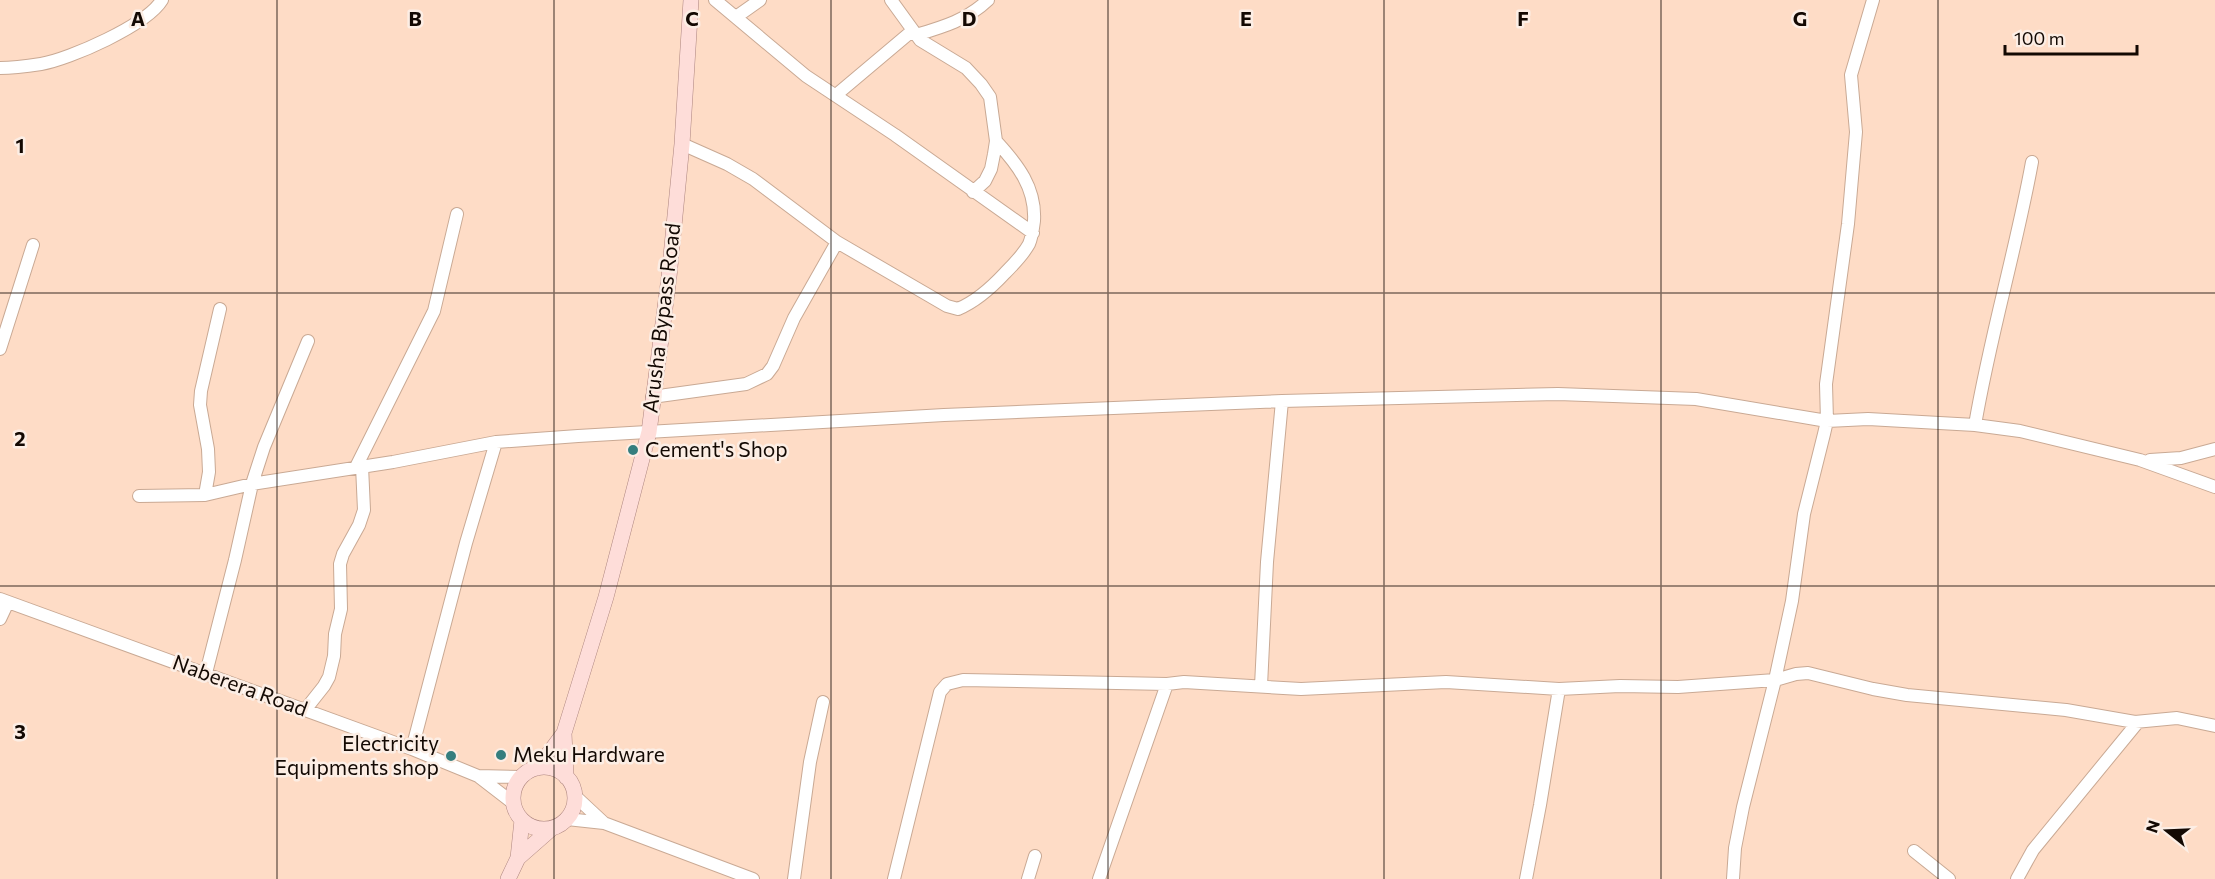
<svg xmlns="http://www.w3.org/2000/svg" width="2215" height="879" font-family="Commissioner,sans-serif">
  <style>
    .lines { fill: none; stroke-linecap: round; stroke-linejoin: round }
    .minor-casing { stroke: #c9a994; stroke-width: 14 }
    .major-casing { stroke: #ac847e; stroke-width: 16 }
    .minor { stroke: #fff; stroke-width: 12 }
    .major { stroke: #feddd9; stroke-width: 15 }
    .grid { fill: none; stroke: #130903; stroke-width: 1.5; stroke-opacity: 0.55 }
    .poi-dot { fill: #357e7e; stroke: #fceee5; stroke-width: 2 }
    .labels { text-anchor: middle; stroke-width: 5; stroke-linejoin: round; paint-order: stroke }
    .street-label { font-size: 21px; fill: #130903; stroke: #fceee5 }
    .poi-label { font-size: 21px; fill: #130903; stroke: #fceee5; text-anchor: start }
    .grid-label { font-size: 20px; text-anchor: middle; font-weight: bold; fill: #130903; stroke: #fceee5; stroke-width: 5; stroke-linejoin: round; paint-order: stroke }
  </style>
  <rect width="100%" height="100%" fill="#fedcc6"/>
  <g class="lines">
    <defs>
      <path id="minor" d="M715,0L806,76L895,135L1033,233
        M891,0L920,40L966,68L981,84L990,97L996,141L994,154L991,169L985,181L973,192
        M736,17L760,0
        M916,35C943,27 967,20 988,0
        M0,68C14,68 28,66 41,64C70,59 147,25 162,0
        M836,95L912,31
        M682,144L727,164L753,179L837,242L947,306L958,309C977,301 992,287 1005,273C1014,264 1023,255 1029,244C1032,237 1033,229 1034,221C1036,188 1018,165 996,141
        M0,349L33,245
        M652,397L746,384L767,374L773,366L794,318L837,242
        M1975,425C1990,336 2016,250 2032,162
        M2150,460L2181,458L2215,449
        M356,467L434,311L457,214
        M205,495L209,472L208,449L200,405L201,391L220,309
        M139,496L205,495L252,484L393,462L496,442L578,436L944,415L1282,401L1558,394L1696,399L1827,421L1868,419L1975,425L2020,431L2140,460L2215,487
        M0,599L412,749L478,776L513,803
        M0,619L8,602
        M206,673L235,560L252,484L264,447L308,341
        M1261,686L1267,562L1282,401
        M305,710L324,686L329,677L334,656L335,634L341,609L340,564L343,554L359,525L364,510L362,466
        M412,749L466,543L496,442
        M478,776L522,777
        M575,796L604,823
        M567,819L604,823L753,879
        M1914,851L1949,879
        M794,879L810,762L823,702
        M894,879L940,692L947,684L963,680L1167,684L1184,682L1301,689L1446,682L1559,689L1620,686L1678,687L1775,680L1796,674L1808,673L1873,689L1907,695L2066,710L2135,722L2177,718L2215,726
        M1028,879L1035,856
        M1099,879L1167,684
        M1526,879L1540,805L1559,689
        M1733,879L1735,848L1743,807L1775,680L1792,601L1804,514L1824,434L1827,421L1826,384L1848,224L1856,132L1851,75L1873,0
        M2017,879L2033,850L2138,722"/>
      <path id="major" d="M513 798a31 31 0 1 1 62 0a31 31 0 1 1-62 0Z
        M538,768L564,733
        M566,777L564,733L606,597L649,432L669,277L682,144L691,0
        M518,858L551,829
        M508,879L518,858L522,820"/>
    </defs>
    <!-- minor casing -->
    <use href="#minor" class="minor-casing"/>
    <!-- major casing -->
    <use href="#major" class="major-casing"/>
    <!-- minor -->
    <use href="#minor" class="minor"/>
    <!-- major -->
    <use href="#major" class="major"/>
  </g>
  <!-- grid -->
  <path class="grid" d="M277,0V879M554,0V879M831,0V879M1108,0V879M1384,0V879M1661,0V879M1938,0V879M0,293H2215M0,586H2215"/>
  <!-- markers -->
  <g class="poi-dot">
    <circle cx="633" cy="450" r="6"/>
    <circle cx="501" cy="755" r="6"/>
    <circle cx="451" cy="756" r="6"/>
  </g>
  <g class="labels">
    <!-- street labels -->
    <g class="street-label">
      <text transform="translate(662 318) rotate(-83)" y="7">Arusha Bypass Road</text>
      <text transform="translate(240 686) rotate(20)" y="7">Naberera Road</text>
    </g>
    <!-- poi labels -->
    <g class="poi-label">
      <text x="645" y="457">Cement's Shop</text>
      <text x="439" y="751" text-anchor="end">Electricity<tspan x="439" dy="24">Equipments shop</tspan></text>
      <text x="513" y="762">Meku Hardware</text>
    </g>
  </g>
  <g class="grid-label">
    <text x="138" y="26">A</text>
    <text x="415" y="26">B</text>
    <text x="692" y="26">C</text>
    <text x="969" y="26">D</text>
    <text x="1246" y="26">E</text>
    <text x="1523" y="26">F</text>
    <text x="1800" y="26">G</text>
    <text x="20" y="153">1</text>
    <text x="20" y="446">2</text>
    <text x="20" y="739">3</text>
  </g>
  <!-- north arrow -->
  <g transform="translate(2167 831) rotate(288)" stroke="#fceee5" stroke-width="4.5" paint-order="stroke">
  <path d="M0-4.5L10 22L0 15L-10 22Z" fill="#130903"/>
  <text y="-9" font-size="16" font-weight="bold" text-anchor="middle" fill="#130903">N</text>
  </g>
  <!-- scale -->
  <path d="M2005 45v9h132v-9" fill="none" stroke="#130903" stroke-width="3"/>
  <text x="2014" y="45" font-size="18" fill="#130903" stroke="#fceee5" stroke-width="4.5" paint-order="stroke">100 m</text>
</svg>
